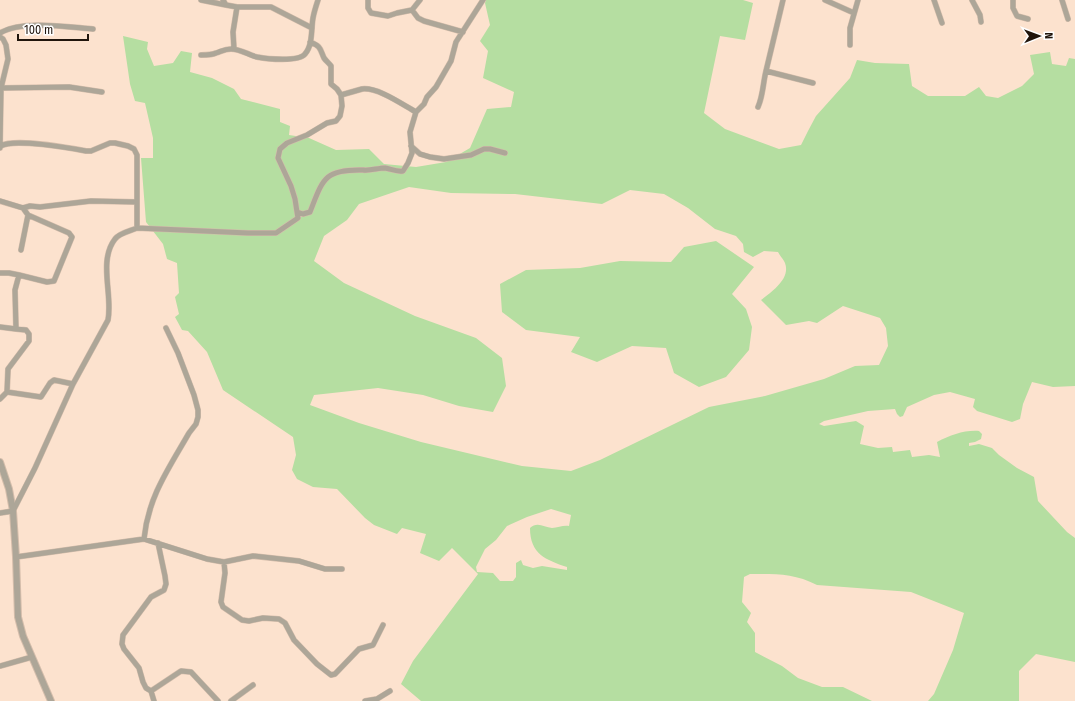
<svg xmlns="http://www.w3.org/2000/svg" width="1075" height="701" font-family="'Fira Sans Condensed',sans-serif">
  <style>
    .green { fill: #b5dea1; fill-rule: evenodd }
    .lines { fill: none; stroke-linecap: round; stroke-linejoin: round }
    .minor-casing { stroke: #d4bdab; stroke-width: 6 }
    .tertiary-casing { stroke: #d4bdab; stroke-width: 8 }
    .minor { stroke: #ada698; stroke-width: 5 }
    .tertiary { stroke: #ada698; stroke-width: 6 }
  </style>
  <rect width="100%" height="100%" fill="#fce2ce"/>
  <!-- green -->
  <path class="green" d="M486,0H743L753,3L745,40L720,36L704,113L725,129L779,149L801,145L808,131L816,116L850,78L857,60L875,63L909,64L912,86L928,96H965L979,87L986,96L998,98L1022,86L1034,74L1030,55L1050,52L1052,64L1066,66L1069,58L1075,59V386L1053,387L1032,382L1023,404L1020,419L1012,422L977,411L973,407L975,399L950,392L934,395L907,407L903,416L900,417L897,414L895,409L868,411L824,421L819,424L824,426L856,421L864,426L860,444L878,448L892,447L893,452L910,450L912,457L929,455L940,457L937,442C951,435 964,430 979,431L982,434L981,439L975,442L969,443V446L979,444L992,448L999,455L1017,468L1034,477L1038,501L1067,532L1075,538V662L1036,654L1019,671V701H928L934,694L953,650L964,613L911,592L817,585C794,573 775,574 750,574L744,577L742,602L751,613L747,622L755,633V652L782,666L798,678L822,687H843L872,701H421L401,684L413,661L478,574L452,548L439,561L420,553L426,534L402,528L397,534L374,525L365,518L337,489L313,487L297,479L292,470L296,455L293,437L223,390L207,352L188,331L182,330L175,317L179,314L175,297L179,293L177,263L167,259L163,244L146,222L141,158H153V138L145,103L135,101L130,84L123,36L148,42L147,49L154,66L173,63L181,51L192,53L190,72L212,78L234,89L241,99L280,109V122L290,126L289,135L309,138L336,150L369,149L384,164L416,167L446,162L470,148L487,109L511,107L514,92L483,78L488,51L480,41L490,25L485,3ZM409,187L451,193L515,194L602,204L630,190L664,194L688,208L715,229L736,236L743,244L744,252L753,257L764,251L778,252C780,256 784,260 785,263C791,279 771,292 761,300L786,325L809,321L817,323L843,306L880,318L886,328L888,346L879,365L855,366L824,379L765,396L709,407L600,460L571,471L522,466L421,442L359,423L310,405L314,395L378,388L423,395L459,406L493,412L506,386L502,358L476,338L415,316L344,283L314,261L324,236L347,220L359,204ZM551,509L571,515L569,526C563,525 558,528 552,528C544,527 537,521 530,528C530,554 546,560 567,567V570L542,566L533,568L523,565L521,560L516,563V577L513,581H500L493,573L477,572L476,567L485,549L496,540L507,526L527,517Z
    M716,241L754,267L732,294L746,309L752,327L749,350L726,377L699,387L674,373L666,348L632,346L597,362L571,352L580,337L526,330L502,312L500,284L526,270L580,268L620,261L671,262L684,247Z"/>
  <g class="lines">
    <defs>
      <path id="minor" d="M201,0L226,5
        M223,0L226,5L237,7L233,32L234,49
        M368,0V8L371,13L388,16L397,13L412,10L420,0
        M783,0L766,71L813,83
        M825,0L854,13
        M934,0L942,23
        M972,0L980,15L981,22
        M1013,0V8L1017,16L1028,19
        M1062,0L1068,19
        M237,7H271L312,28
        M412,10L418,18L424,21L463,32
        M0,33C22,20 67,27 93,29
        M0,37L3,39L6,45L8,59L1,88L0,148
        M310,42C321,46 320,49 324,58C326,61 329,63 331,66V84L337,89L341,95L342,106L340,116L336,121L327,123L307,135L287,143L280,149L278,158L291,186L295,199L297,212L303,214L310,212C323,179 324,169 363,170C370,171 378,168 385,168C391,169 396,172 403,171L408,163L412,153L410,132L416,112L424,104L427,97L436,87L451,61L456,42L483,0
        M850,45V28L858,0
        M201,55C206,55 212,55 216,53C222,51 225,49 231,49C240,49 249,55 257,57C267,59 299,62 305,54C313,45 311,29 313,18C314,12 316,6 318,0
        M1,88L69,87L102,92
        M341,95C348,93 355,91 362,89C378,87 403,105 416,112
        M758,107C763,96 763,83 766,71
        M1,146C13,138 70,148 86,151H91L110,143H115L128,146L134,149L137,155V228
        M411,146L420,154L430,157L444,159L471,155L484,149H490L505,153
        M0,201L23,208L30,206L40,207L91,201L137,202
        M21,250L28,215
        M0,273H9L19,275L15,290L16,329L26,330L29,334V341L8,369L7,392
        M19,275L47,282L54,281L72,237L69,233L28,215L23,208
        M0,327L16,329
        M0,399L7,392L41,397L50,383L54,380L73,384
        M0,513L13,511L35,468L73,384L108,320C113,295 98,261 115,239C119,233 130,231 137,228L248,233H276L298,218L297,212
        M144,539L207,559L224,562L253,556L299,561L325,569H342
        M16,557L144,539C148,497 169,468 189,433L196,424L198,417V410L194,395L178,353L166,328
        M224,562L225,573L221,602L223,607L242,620L249,621L263,618L279,619L285,623L294,640L317,664L331,675L335,674L359,649L373,645L383,625
        M0,666L32,657
        M151,691L181,671L191,672L218,701
        M154,701L151,691L146,688L143,682L139,668L124,649L122,644L123,635L151,597L164,590L166,584L165,576L158,543
        M231,701L253,685
        M365,701L377,699L390,691"/>
      <path id="tertiary" d="M0,462L9,489L13,511L16,557L18,617L23,636L51,701"/>
    </defs>
    <!-- minor casing -->
    <use href="#minor" class="minor-casing"/>
    <!-- tertiary casing -->
    <use href="#tertiary" class="tertiary-casing"/>
    <!-- minor -->
    <use href="#minor" class="minor"/>
    <!-- tertiary -->
    <use href="#tertiary" class="tertiary"/>
  </g>
  <!-- north arrow -->
  <g transform="translate(1039 36) rotate(89)" stroke="#ffffff" stroke-width="3" paint-order="stroke">
  <path d="M0-3L7 15L0 10L-7 15Z" fill="#20150c"/>
  <text y="-6" font-size="11" font-weight="bold" text-anchor="middle" fill="#20150c">N</text>
  </g>
  <!-- scale -->
  <path d="M18 34v6h70v-6" fill="none" stroke="#20150c" stroke-width="2"/>
  <text x="24" y="34" font-size="12" fill="#20150c" stroke="#ffffff" stroke-width="3" paint-order="stroke">100 m</text>
</svg>
